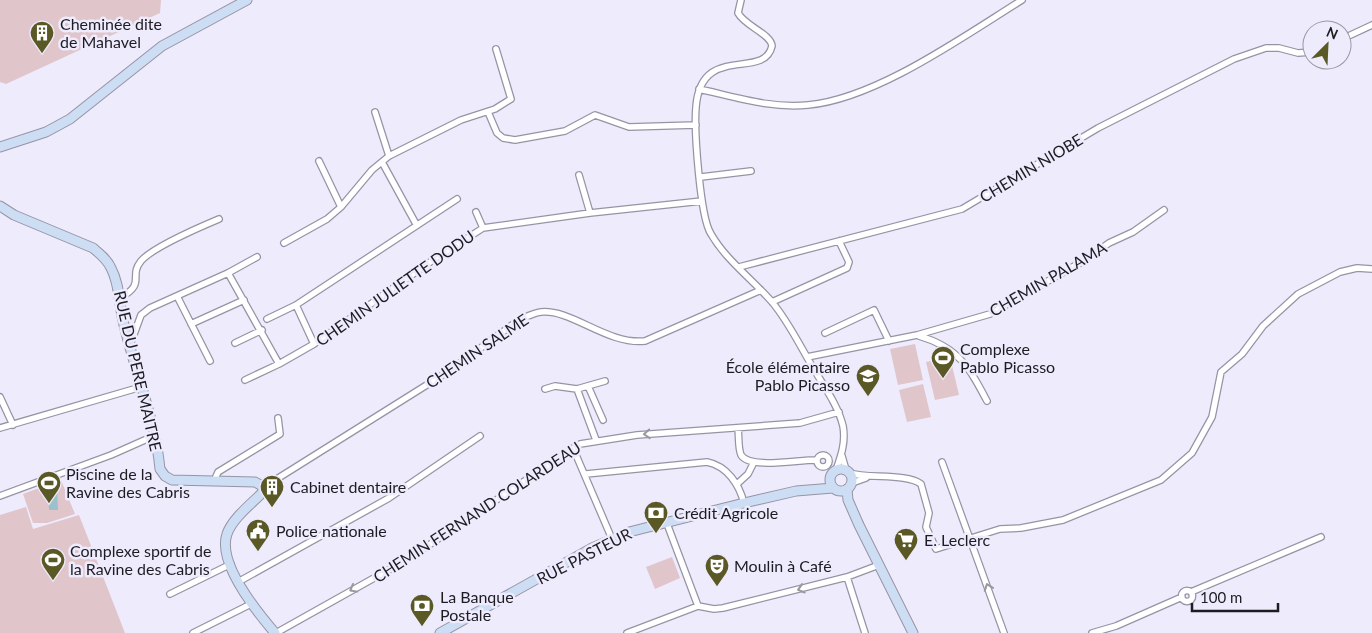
<svg xmlns="http://www.w3.org/2000/svg" width="1372" height="633" font-family="Lato,sans-serif">
  <style>
    .green { fill: #e0c5cb }
    .water { fill: #9cc0cd }
    .lines { fill: none; stroke-linecap: round; stroke-linejoin: round }
    .minor-casing { stroke: #9694a4; stroke-width: 8 }
    .secondary-casing { stroke: #9694a4; stroke-width: 11 }
    .minor { stroke: #fff; stroke-width: 5.5 }
    .secondary { stroke: #ccddf4; stroke-width: 9 }
    .oneway { stroke: #99999c }
    .labels { text-anchor: middle; stroke-width: 5; stroke-linejoin: round; paint-order: stroke }
    .poi-label { font-size: 16px; fill: #1d1c22; stroke: #eeebfd; text-anchor: start }
    .street-label { font-size: 16px; fill: #1d1c22; stroke: #eeebfd }
  </style>
  <rect width="100%" height="100%" fill="#eeebfd"/>
  <!-- green -->
  <path class="green" d="M0,0H161L160,13L6,84L0,82Z
    M915,344L923,380L898,385L890,349Z
    M950,357L959,395L935,400L926,362Z
    M923,384L931,417L907,422L899,390Z
    M61,480L75,514L47,523H33L23,494Z
    M26,507L33,529L79,515L125,633H0V515Z
    M672,557L680,578L655,589L646,567Z"/>
  <!-- water -->
  <path class="water" d="M48,488H57L58,510H49Z"/>
  <g class="lines">
    <defs>
      <path id="minor" d="M741,0L738,13C745,26 771,34 772,46C764,81 701,42 696,107C694,130 700,217 711,234C726,260 752,279 772,302C788,321 799,344 812,366C823,385 838,405 843,426C846,442 841,456 836,470
        M1342,39L1372,25
        M699,89C735,97 772,109 808,105C876,99 964,36 1022,0
        M375,112L389,156
        M488,112L497,133L503,138L515,140L565,131L595,115L629,127L696,125
        M319,161L341,207
        M382,162L416,224
        M579,175L590,213
        M701,177L751,171
        M476,212L483,228
        M284,243L327,219L341,207L372,170L389,156L461,120L495,109L511,99L496,49
        M739,267L962,209L1098,128L1234,59L1266,48H1279L1298,53L1312,52
        M228,273L279,364
        M177,296L210,361
        M120,298C147,283 128,277 141,261C153,247 200,227 219,219
        M772,302L847,268L849,262L839,241
        M296,305L314,344
        M267,319L296,305L457,199
        M191,324L244,300
        M825,333L874,310L889,341
        M919,336C958,347 969,367 987,401
        M235,343L262,330
        M130,345L141,315L150,308L228,273L257,257
        M807,357L917,335L990,314L1085,260L1109,243L1133,232L1164,210
        M245,380L279,364L314,344L433,260L483,228L590,213L702,201
        M588,386L603,420
        M545,389L555,386L577,389L605,381
        M577,389L596,440
        M0,397L13,425
        M0,428L141,387
        M738,428C739,436 738,448 741,455C750,470 801,459 817,460
        M573,448L612,539
        M817 461a6 6 0 1 1 12 0a6 6 0 1 1-12 0Z
        M842,456L846,470
        M942,462L1004,633
        M849,473C869,479 906,473 921,484L929,513L926,527L936,549L1000,529L1021,528L1063,520L1161,480L1192,453L1212,417L1221,372L1242,354L1263,326L1298,294L1340,272L1357,268L1372,269
        M586,474L707,462C727,466 739,484 744,503
        M214,481L218,472L280,434L278,418
        M852,483L866,478
        M737,484L748,474L754,462
        M264,487L449,371L519,320C526,317 533,313 541,312C572,309 607,345 645,341L761,290
        M0,496L111,455L156,435
        M666,521L698,606
        M847,577L865,633
        M238,582L389,498L480,436
        M1181.5 596a5.5 5.5 0 1 1 11 0a5.5 5.5 0 1 1-11 0Z
        M1191,592L1321,537
        M170,594L231,564
        M193,633L251,604
        M276,633L408,559L580,444L637,435L800,423L839,412
        M627,633L698,606L714,609L723,608L847,577L879,565
        M1092,633L1116,626L1182,597"/>
      <path id="secondary" d="M0,147L46,132L70,119L162,46L247,0
        M0,206L14,215L93,248C100,254 107,259 111,268C119,283 119,300 122,316C133,368 155,416 160,469L165,476L172,480L255,482L264,487L262,493C251,504 232,519 227,534C217,563 257,612 275,633
        M830 480a11 11 0 1 1 22 0a11 11 0 1 1-22 0Z
        M847,489L848,500L859,525L913,633
        M440,633L592,548L629,532L744,503L796,491L833,488"/>
    </defs>
    <!-- minor casing -->
    <use href="#minor" class="minor-casing"/>
    <!-- secondary casing -->
    <use href="#secondary" class="secondary-casing"/>
    <!-- minor -->
    <use href="#minor" class="minor"/>
    <!-- secondary -->
    <use href="#secondary" class="secondary"/>
  </g>
  <!-- one-way arrows -->
  <defs><path id="oneway-chevron" d="M-2-3.5L2.5 0L-2 3.5" fill="none" stroke-width="1.6" stroke-linecap="round" stroke-linejoin="round" transform="scale(1.25)"/></defs>
  <g class="oneway">
    <use href="#oneway-chevron" transform="translate(647 434) rotate(176)"/>
    <use href="#oneway-chevron" transform="translate(988 587) rotate(-110)"/>
    <use href="#oneway-chevron" transform="translate(353 589) rotate(151)"/>
    <use href="#oneway-chevron" transform="translate(801 589) rotate(163)"/>
  </g>
  <!-- icons -->
  <defs>
    <symbol id="building-pin" viewBox="-11 -11 22 30"><path d="M0 17L-7.5 6A9.5 9.5 0 1 1 7.5 6Z" fill="#5a5825" stroke="#eeebfd"/><path d="M-4-6H4V6H1V3H-1V6H-4ZM-2.5-4.3h1.7v1.8h-1.7ZM.8-4.3h1.7v1.8H.8ZM-2.5-1h1.7V.8h-1.7ZM.8-1h1.7V.8H.8Z" fill="#fff"/></symbol>
    <symbol id="stadium-pin" viewBox="-11 -11 22 30"><path d="M0 17L-7.5 6A9.5 9.5 0 1 1 7.5 6Z" fill="#5a5825" stroke="#eeebfd"/><path d="M0-5a6.5 5 0 1 0 0 10a6.5 5 0 1 0 0-10ZM-3.5-1.8h7v3.6h-7Z" fill="#fff"/></symbol>
    <symbol id="school-pin" viewBox="-11 -11 22 30"><path d="M0 17L-7.5 6A9.5 9.5 0 1 1 7.5 6Z" fill="#5a5825" stroke="#eeebfd"/><path d="M0-5L7-2L0 1L-7-2ZM-4 1L0 2.5L4 1V4Q0 6-4 4Z" fill="#fff"/></symbol>
    <symbol id="bank-pin" viewBox="-11 -11 22 30"><path d="M0 17L-7.5 6A9.5 9.5 0 1 1 7.5 6Z" fill="#5a5825" stroke="#eeebfd"/><path d="M-6-4H6V4H-6ZM0-2.3a2.3 2.3 0 1 0 0 4.6a2.3 2.3 0 1 0 0-4.6Z" fill="#fff"/></symbol>
    <symbol id="civic-pin" viewBox="-11 -11 22 30"><path d="M0 17L-7.5 6A9.5 9.5 0 1 1 7.5 6Z" fill="#5a5825" stroke="#eeebfd"/><path d="M-.6-6.5H3V-4.5H.6V-3L4-1V1h2V6H-6V1h2V-1L-.6-3ZM-1.2 2.5V6h2.4V2.5Z" fill="#fff"/></symbol>
    <symbol id="supermarket-pin" viewBox="-11 -11 22 30"><path d="M0 17L-7.5 6A9.5 9.5 0 1 1 7.5 6Z" fill="#5a5825" stroke="#eeebfd"/><path d="M-6-5.5h2.5l.6 2H6L4.5 2H-2.5L-4.4-4H-6ZM-1.5 3.2a1.3 1.3 0 1 0 .1 0ZM3 3.2a1.3 1.3 0 1 0 .1 0Z" fill="#fff"/></symbol>
    <symbol id="theatre-pin" viewBox="-11 -11 22 30"><path d="M0 17L-7.5 6A9.5 9.5 0 1 1 7.5 6Z" fill="#5a5825" stroke="#eeebfd"/><path d="M-5-5.5Q0-4 5-5.5V0Q5 5 0 6Q-5 5-5 0ZM-3.3-2.5H-1v1.5H-3.3ZM1-2.5H3.3v1.5H1ZM-2.8 1Q0 5.5 2.8 1Z" fill="#fff"/></symbol>
  </defs>
  <g fill-rule="evenodd">
    <use href="#building-pin" x="28" y="19" width="28" height="38"/>
    <use href="#stadium-pin" x="929" y="344" width="28" height="38"/>
    <use href="#school-pin" x="854" y="362" width="28" height="38"/>
    <use href="#stadium-pin" x="35" y="469" width="28" height="38"/>
    <use href="#building-pin" x="258" y="473" width="28" height="38"/>
    <use href="#bank-pin" x="642" y="499" width="28" height="38"/>
    <use href="#civic-pin" x="244" y="517" width="28" height="38"/>
    <use href="#supermarket-pin" x="892" y="526" width="28" height="38"/>
    <use href="#stadium-pin" x="39" y="546" width="28" height="38"/>
    <use href="#theatre-pin" x="703" y="552" width="28" height="38"/>
    <use href="#bank-pin" x="408" y="592" width="28" height="38"/>
  </g>
  <g class="labels">
    <!-- poi labels -->
    <g class="poi-label">
      <text x="60" y="30">Cheminée dite<tspan x="60" dy="18">de Mahavel</tspan></text>
      <text x="960" y="355">Complexe<tspan x="960" dy="18">Pablo Picasso</tspan></text>
      <text x="850" y="373" text-anchor="end">École élémentaire<tspan x="850" dy="18">Pablo Picasso</tspan></text>
      <text x="66" y="480">Piscine de la<tspan x="66" dy="18">Ravine des Cabris</tspan></text>
      <text x="290" y="493">Cabinet dentaire</text>
      <text x="674" y="519">Crédit Agricole</text>
      <text x="276" y="537">Police nationale</text>
      <text x="924" y="546">E. Leclerc</text>
      <text x="70" y="557">Complexe sportif de<tspan x="70" dy="18">la Ravine des Cabris</tspan></text>
      <text x="734" y="572">Moulin à Café</text>
      <text x="440" y="603">La Banque<tspan x="440" dy="18">Postale</tspan></text>
    </g>
    <!-- street labels -->
    <g class="street-label">
      <text transform="translate(1031 168) rotate(-31)" y="6">CHEMIN NIOBE</text>
      <text transform="translate(1048 279) rotate(-30)" y="6">CHEMIN PALAMA</text>
      <text transform="translate(395 288) rotate(-35)" y="6">CHEMIN JULIETTE DODU</text>
      <text transform="translate(477 351) rotate(-34)" y="6">CHEMIN SALME</text>
      <text transform="translate(138 371) rotate(77)" y="6">RUE DU PERE MAITRE</text>
      <text transform="translate(477 512) rotate(-33)" y="6">CHEMIN FERNAND COLARDEAU</text>
      <text transform="translate(584 556) rotate(-27)" y="6">RUE PASTEUR</text>
    </g>
  </g>
  <!-- north arrow -->
  <g transform="translate(1327 45) rotate(24)"><circle r="24" fill="#eeebfd" stroke="#9a98a5"/>
  <path d="M0-4L9 19L0 12L-9 19Z" fill="#5a5825"/>
  <text y="-8" font-size="14" font-weight="bold" text-anchor="middle" fill="#1d1c22">N</text>
  </g>
  <!-- scale -->
  <path d="M1192 603v8h86v-8" fill="none" stroke="#1d1c22" stroke-width="2.5"/>
  <text x="1200" y="603" font-size="15" fill="#1d1c22" stroke="#eeebfd" stroke-width="4" paint-order="stroke">100 m</text>
</svg>
